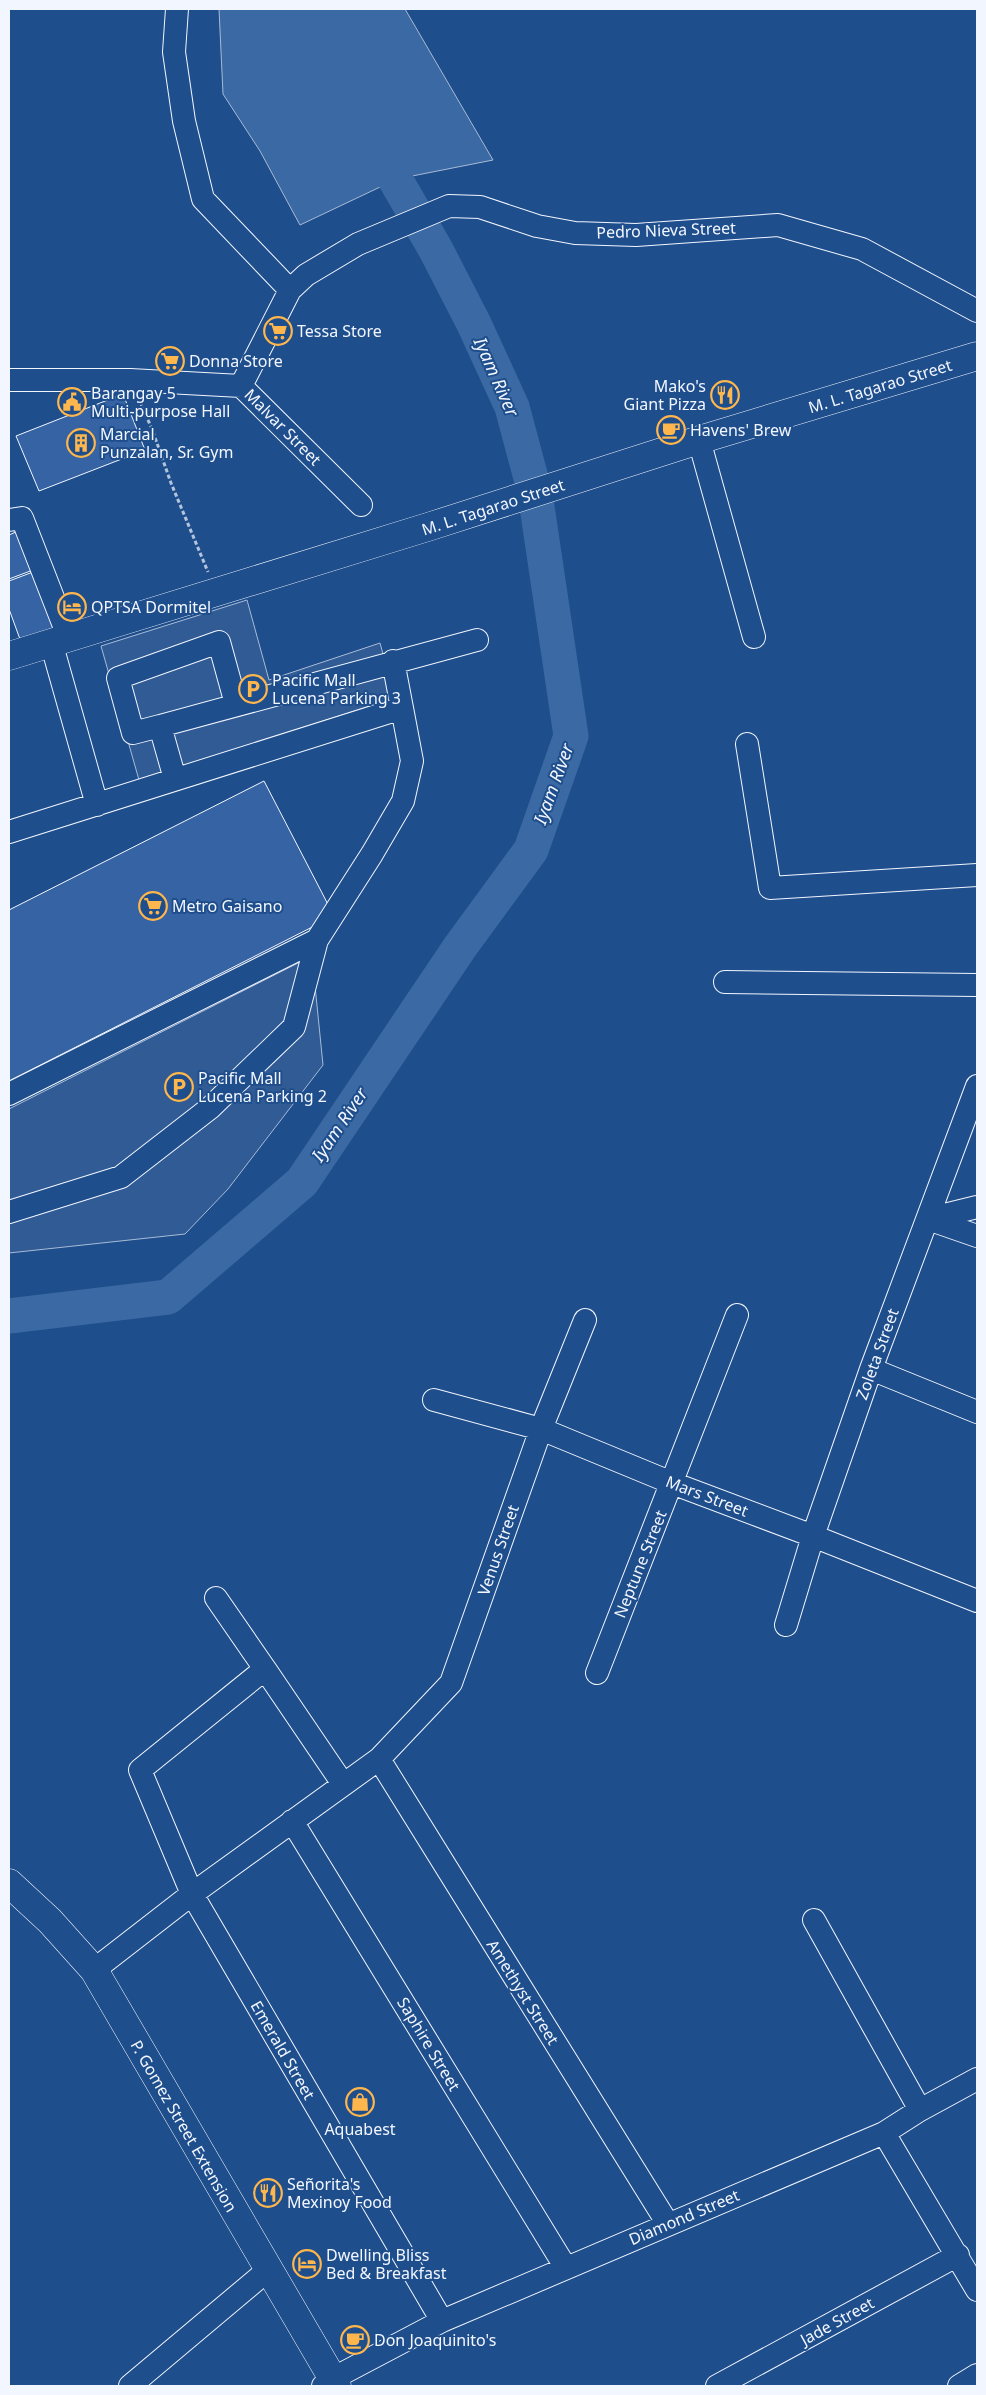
<svg xmlns="http://www.w3.org/2000/svg" width="986" height="2395" font-family="'Noto Sans',sans-serif">
  <style>
    .parking { fill: #305b95; stroke: #a8bbd7 }
    .water { fill: #3b69a3; stroke: #a8bbd7 }
    .lines { fill: none; stroke-linecap: round; stroke-linejoin: round }
    .river { stroke: #3b69a3; stroke-width: 35 }
    .building { fill: #3563a3; stroke: #f2f6ff }
    .minor-casing { stroke: #f2f6ff; stroke-width: 24 }
    .major-casing { stroke: #f2f6ff; stroke-width: 29 }
    .path { stroke: #b3c4dc; stroke-width: 3; stroke-dasharray: 4 2.5; stroke-linecap: butt }
    .minor { stroke: #1f4e8c; stroke-width: 22 }
    .major { stroke: #1f4e8c; stroke-width: 28 }
    .labels { text-anchor: middle; stroke-width: 4; stroke-linejoin: round; paint-order: stroke }
    .street-label { font-size: 16px; fill: #f2f6ff; stroke: #1f4e8c }
    .poi-label { font-size: 16px; fill: #f2f6ff; stroke: #1f4e8c; text-anchor: start }
    .water-label { font-size: 18px; font-style: italic; fill: #f2f6ff; stroke: #1f4e8c }
  </style>
  <rect width="100%" height="100%" fill="#1f4e8c"/>
  <!-- parking -->
  <path class="parking" d="M247,600L269,680L380,643L395,698L139,780L101,646Z
    M312,956L323,1065L228,1189L185,1234L9,1253V1109Z"/>
  <!-- water -->
  <path class="water" d="M219,9H405L493,160L397,179L300,225L260,151L223,94Z"/>
  <g class="lines">
    <!-- river -->
    <path class="river" d="M9,1316L168,1297L302,1182L460,947L531,850L571,736L535,493L512,407L474,324L436,250L372,139"/>
  </g>
  <!-- building -->
  <path class="building" d="M123,394L145,450L39,491L16,436Z
    M18,531L33,570L9,579V535Z
    M33,572L55,629L21,642L9,609V581Z
    M264,781L334,916L9,1081V910Z"/>
  <g class="lines">
    <defs>
      <path id="minor" d="M177,9L174,52L184,121L203,199L290,290
        M9,380H130L241,386L361,505
        M241,386L290,290L306,275L358,244L449,206L480,207L537,226L575,233L636,235L778,225L862,249L977,311
        M699,440L754,637
        M9,520L22,518L68,636
        M51,642L97,805
        M393,661L402,708
        M160,726L133,733L118,678L219,642L236,704
        M747,744L770,888L977,875
        M175,779L160,726L477,640
        M9,832L402,708L412,761L403,801L372,854L317,940L9,1094
        M725,982L977,985
        M9,1212L121,1177L210,1108L294,1027L317,940
        M928,1219L977,1236
        M928,1219L977,1207
        M871,1369L977,1412
        M434,1400L541,1429L672,1483L813,1536L977,1601
        M216,1598L265,1669
        M786,1625L813,1536L871,1369L977,1086
        M597,1673L737,1315
        M379,1759L668,2224
        M343,1784L265,1669L140,1770L192,1894L442,2321
        M292,1821L566,2268
        M814,1920L920,2110
        M94,1970L192,1894L379,1759L451,1683L541,1429L585,1320
        M884,2133L920,2110L977,2079
        M130,2386L268,2270
        M323,2386L332,2379L442,2321L884,2133L977,2290
        M717,2386L958,2255
        M959,2386L977,2375"/>
      <path id="major" d="M9,656L431,526L699,440L977,356
        M9,1883L50,1921L94,1970L337,2386"/>
    </defs>
    <!-- minor casing -->
    <use href="#minor" class="minor-casing"/>
    <!-- major casing -->
    <use href="#major" class="major-casing"/>
    <!-- path -->
    <path class="path" d="M140,402L152,429L171,483L208,572"/>
    <!-- minor -->
    <use href="#minor" class="minor"/>
    <!-- major -->
    <use href="#major" class="major"/>
  </g>
  <!-- icons -->
  <defs>
    <symbol id="supermarket-ring" viewBox="-11 -11 22 22"><circle r="9.5" fill="#1f4e8c" stroke="#ffb74d" stroke-width="1.5"/><path d="M-6-5.5h2.5l.6 2H6L4.5 2H-2.5L-4.4-4H-6ZM-1.5 3.2a1.3 1.3 0 1 0 .1 0ZM3 3.2a1.3 1.3 0 1 0 .1 0Z" fill="#ffb74d"/></symbol>
    <symbol id="restaurant-ring" viewBox="-11 -11 22 22"><circle r="9.5" fill="#1f4e8c" stroke="#ffb74d" stroke-width="1.5"/><path d="M-5-6h1v4h1v-4h1v4h1v-4h1v5L-1.5 .5V6h-2V.5L-5-1ZM5-6V6H3V1.5H1.5Q1.5-4 5-6Z" fill="#ffb74d"/></symbol>
    <symbol id="civic-ring" viewBox="-11 -11 22 22"><circle r="9.5" fill="#1f4e8c" stroke="#ffb74d" stroke-width="1.5"/><path d="M-.6-6.5H3V-4.5H.6V-3L4-1V1h2V6H-6V1h2V-1L-.6-3ZM-1.2 2.5V6h2.4V2.5Z" fill="#ffb74d"/></symbol>
    <symbol id="cafe-ring" viewBox="-11 -11 22 22"><circle r="9.5" fill="#1f4e8c" stroke="#ffb74d" stroke-width="1.5"/><path d="M-5.5-4.5H6V0H3Q3 3.5 0 3.5H-2.5Q-5.5 3.5-5.5 0ZM3-3.2v2h1.7v-2ZM-6 4.5H4V6H-6Z" fill="#ffb74d"/></symbol>
    <symbol id="building-ring" viewBox="-11 -11 22 22"><circle r="9.5" fill="#1f4e8c" stroke="#ffb74d" stroke-width="1.5"/><path d="M-4-6H4V6H1V3H-1V6H-4ZM-2.5-4.3h1.7v1.8h-1.7ZM.8-4.3h1.7v1.8H.8ZM-2.5-1h1.7V.8h-1.7ZM.8-1h1.7V.8H.8Z" fill="#ffb74d"/></symbol>
    <symbol id="hotel-ring" viewBox="-11 -11 22 22"><circle r="9.5" fill="#1f4e8c" stroke="#ffb74d" stroke-width="1.5"/><path d="M-6-4.5h1.5V1H6V5H4.5V3h-9V5H-6ZM-4 0a1.8 1.8 0 1 1 3.6 0ZM.5 0V-2.5h3Q6-2.5 6 0Z" fill="#ffb74d"/></symbol>
    <symbol id="parking-ring" viewBox="-11 -11 22 22"><circle r="9.5" fill="#1f4e8c" stroke="#ffb74d" stroke-width="1.5"/><path d="M-3.5-5.5H1a3.5 3.5 0 0 1 0 7H-1V5.5H-3.5ZM-1-3.4V-.6H.8a1.4 1.4 0 0 0 0-2.8Z" fill="#ffb74d"/></symbol>
    <symbol id="shop-ring" viewBox="-11 -11 22 22"><circle r="9.5" fill="#1f4e8c" stroke="#ffb74d" stroke-width="1.5"/><path d="M-5-2.5h2.3a2.7 3.5 0 0 1 5.4 0H5L5.5 6h-11ZM-1.5-2.5h3a1.5 2.3 0 0 0-3 0Z" fill="#ffb74d"/></symbol>
  </defs>
  <g fill-rule="evenodd">
    <use href="#supermarket-ring" x="262" y="315" width="32" height="32"/>
    <use href="#supermarket-ring" x="154" y="345" width="32" height="32"/>
    <use href="#restaurant-ring" x="709" y="379" width="32" height="32"/>
    <use href="#civic-ring" x="56" y="386" width="32" height="32"/>
    <use href="#cafe-ring" x="655" y="414" width="32" height="32"/>
    <use href="#building-ring" x="65" y="427" width="32" height="32"/>
    <use href="#hotel-ring" x="56" y="591" width="32" height="32"/>
    <use href="#parking-ring" x="237" y="673" width="32" height="32"/>
    <use href="#supermarket-ring" x="137" y="890" width="32" height="32"/>
    <use href="#parking-ring" x="163" y="1071" width="32" height="32"/>
    <use href="#shop-ring" x="344" y="2086" width="32" height="32"/>
    <use href="#restaurant-ring" x="252" y="2177" width="32" height="32"/>
    <use href="#hotel-ring" x="291" y="2248" width="32" height="32"/>
    <use href="#cafe-ring" x="339" y="2324" width="32" height="32"/>
  </g>
  <g class="labels">
    <!-- street labels -->
    <g class="street-label">
      <text transform="translate(666 230) rotate(-2)" y="6">Pedro Nieva Street</text>
      <text transform="translate(880 386) rotate(-17)" y="6">M. L. Tagarao Street</text>
      <text transform="translate(283 427) rotate(45)" y="6">Malvar Street</text>
      <text transform="translate(493 507) rotate(-18)" y="6">M. L. Tagarao Street</text>
      <text transform="translate(877 1354) rotate(-70)" y="6">Zoleta Street</text>
      <text transform="translate(707 1496) rotate(21)" y="6">Mars Street</text>
      <text transform="translate(498 1550) rotate(-71)" y="6">Venus Street</text>
      <text transform="translate(640 1564) rotate(-68)" y="6">Neptune Street</text>
      <text transform="translate(523 1992) rotate(58)" y="6">Amethyst Street</text>
      <text transform="translate(429 2044) rotate(59)" y="6">Saphire Street</text>
      <text transform="translate(283 2050) rotate(60)" y="6">Emerald Street</text>
      <text transform="translate(184 2126) rotate(60)" y="6">P. Gomez Street Extension</text>
      <text transform="translate(684 2217) rotate(-23)" y="6">Diamond Street</text>
      <text transform="translate(837 2321) rotate(-29)" y="6">Jade Street</text>
    </g>
    <!-- poi labels -->
    <g class="poi-label">
      <text x="297" y="337">Tessa Store</text>
      <text x="189" y="367">Donna Store</text>
      <text x="706" y="392" text-anchor="end">Mako's<tspan x="706" dy="18">Giant Pizza</tspan></text>
      <text x="91" y="399">Barangay 5<tspan x="91" dy="18">Multi-purpose Hall</tspan></text>
      <text x="690" y="436">Havens' Brew</text>
      <text x="100" y="440">Marcial<tspan x="100" dy="18">Punzalan, Sr. Gym</tspan></text>
      <text x="91" y="613">QPTSA Dormitel</text>
      <text x="272" y="686">Pacific Mall<tspan x="272" dy="18">Lucena Parking 3</tspan></text>
      <text x="172" y="912">Metro Gaisano</text>
      <text x="198" y="1084">Pacific Mall<tspan x="198" dy="18">Lucena Parking 2</tspan></text>
      <text x="360" y="2135" text-anchor="middle">Aquabest</text>
      <text x="287" y="2190">Señorita's<tspan x="287" dy="18">Mexinoy Food</tspan></text>
      <text x="326" y="2261">Dwelling Bliss<tspan x="326" dy="18">Bed &amp; Breakfast</tspan></text>
      <text x="374" y="2346">Don Joaquinito's</text>
    </g>
    <!-- water labels -->
    <g class="water-label">
      <text transform="translate(496 377) rotate(66)" y="6">Iyam River</text>
      <text transform="translate(554 784) rotate(-70)" y="6">Iyam River</text>
      <text transform="translate(340 1125) rotate(-56)" y="6">Iyam River</text>
    </g>
  </g>
  <!-- border -->
  <rect width="986" height="2395" fill="none" stroke="#f2f6ff" stroke-width="20"/>
</svg>
